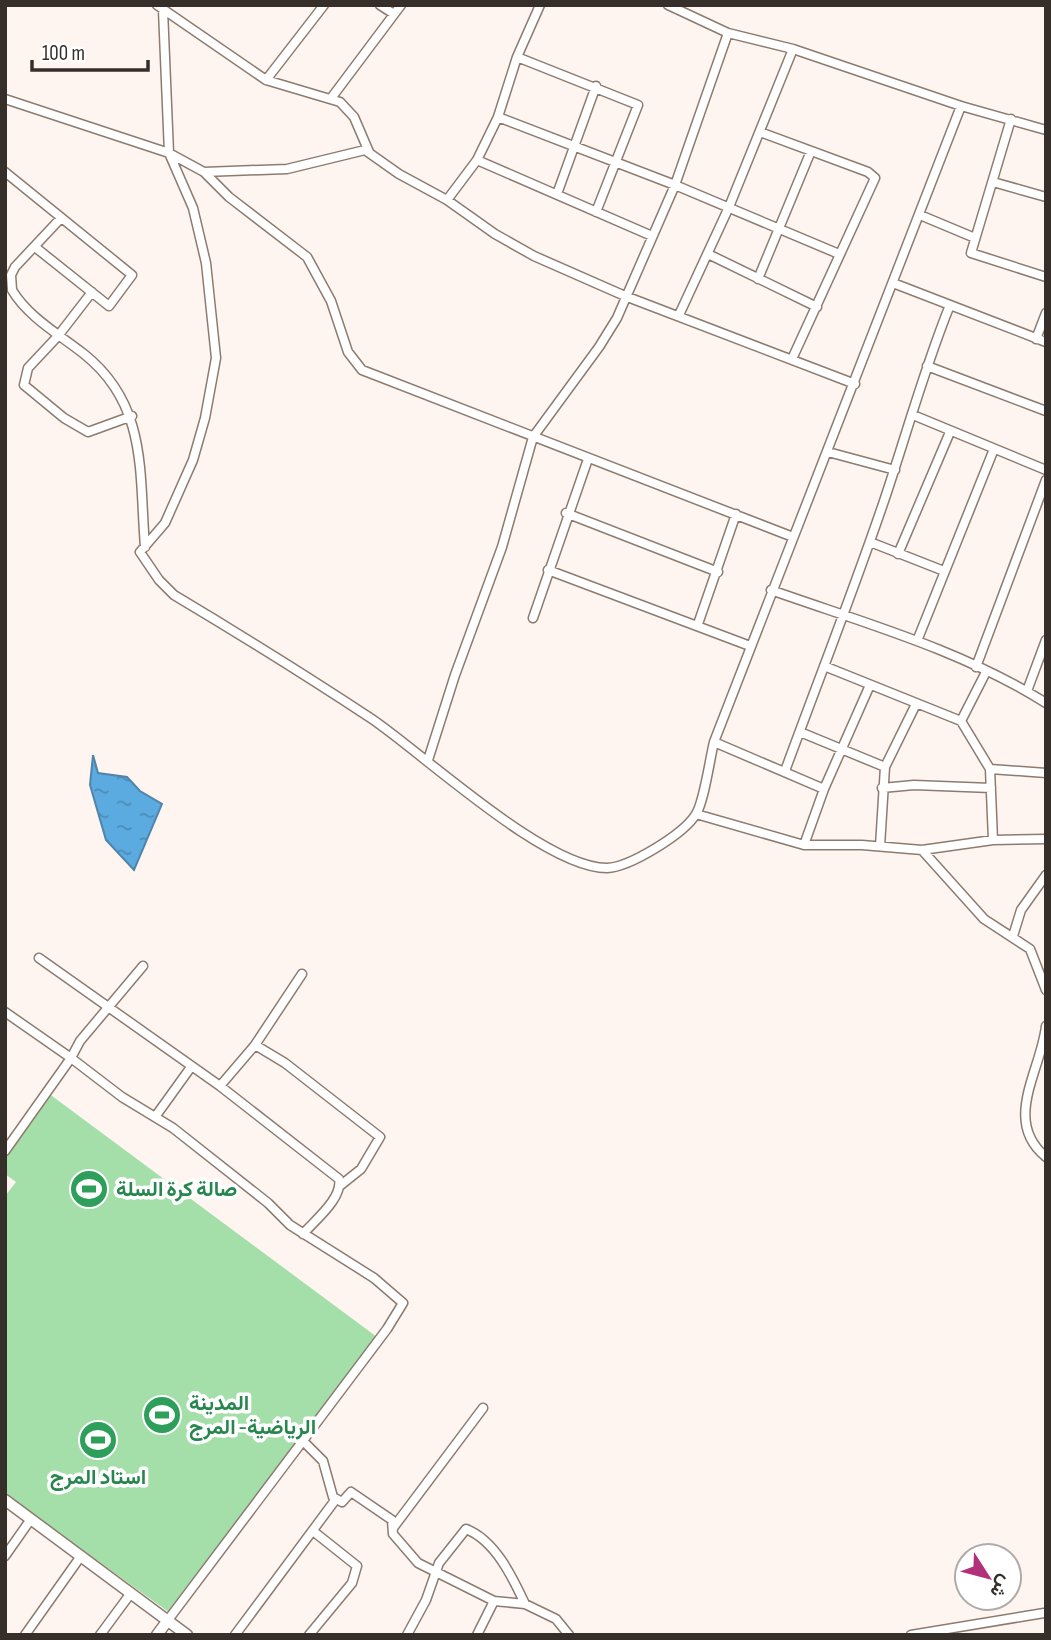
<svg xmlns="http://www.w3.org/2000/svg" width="1051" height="1640" font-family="'Sofia Sans Condensed',Vazirmatn,sans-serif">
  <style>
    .grass { fill: #a4dfaa }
    .water { fill: url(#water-ripples); stroke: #5085a9; stroke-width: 2 }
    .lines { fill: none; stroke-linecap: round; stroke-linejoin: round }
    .minor-casing { stroke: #8d7b6f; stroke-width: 11 }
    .major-casing { stroke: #8d7b6f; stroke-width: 13 }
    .minor { stroke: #fff; stroke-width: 8 }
    .major { stroke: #fff; stroke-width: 10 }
    .labels { text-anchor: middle; stroke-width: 7; stroke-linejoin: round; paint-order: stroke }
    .leisure-label { font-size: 21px; font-weight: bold; fill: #27864d; stroke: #fff; text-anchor: start }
  </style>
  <defs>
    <pattern id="water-ripples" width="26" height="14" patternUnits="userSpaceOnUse" patternTransform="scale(1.75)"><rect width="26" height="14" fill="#5baae0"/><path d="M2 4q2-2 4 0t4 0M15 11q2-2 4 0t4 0" fill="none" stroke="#4c8bb6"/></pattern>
  </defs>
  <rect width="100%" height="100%" fill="#fef5f0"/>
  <!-- grass -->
  <path class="grass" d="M48,1093L377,1337L170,1613L5,1494V1196L16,1182L5,1174V1151Z"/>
  <!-- water -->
  <path class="water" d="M93,755L98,773L127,777L140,791L162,804L134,870L106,840L90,785Z"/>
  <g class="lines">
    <defs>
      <path id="minor" d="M157,5L266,80L340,102L354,117L369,152
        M380,5L394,14
        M668,5L728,33L793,49L961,106L1046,130
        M163,10L169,153L193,208L206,263L216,358L205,418L193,460L165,523L140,552L159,580L174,595C241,635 307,676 372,719C426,756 545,868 607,868C630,867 684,834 696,814C704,802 710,758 714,742L961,106
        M517,57L638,105L596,212
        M266,80L324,5
        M332,97L401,5
        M5,99L169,153L204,172L287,169L365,150L399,174L447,200L495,234L534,256L625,296L855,384
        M498,117L675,185L839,254
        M1011,119L971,253L1046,277
        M760,132L868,172L875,178L792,359
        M477,160L652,236
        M5,172L132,275L109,306L35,247
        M204,172L229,197L307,257L331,301L348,352L362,370L793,537
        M993,182L1046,197
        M557,194L596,86
        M447,200L477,160L498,117L517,57L540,5
        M920,215L975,238
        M61,218L15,267L11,275L12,290C28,317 60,335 84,354C148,405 139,473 145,547
        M708,254L817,307
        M758,279L811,151
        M893,283L1046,342
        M92,292L58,336L28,368L24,385L64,418L88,432L132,416
        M679,315L729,207L793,49
        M1036,339L1046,313
        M927,366L1046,411
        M913,415L1046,470
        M828,452L895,470
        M566,513L718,572
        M870,542L944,571
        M898,554L950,432
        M548,570L750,646
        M771,590C864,623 962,650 1046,703
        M533,618L588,459
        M698,624L736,514
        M917,641L994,449
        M824,666L961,721
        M976,667L1046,480
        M986,672L961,721L990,769
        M1027,691L1046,640
        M800,732L885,767
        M714,742L824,789
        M428,760L455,675L502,547L533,437L599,347L617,318L675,185L728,33
        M785,771C818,681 853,592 884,501C906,436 924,369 950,305
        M882,788L914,785L991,788
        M696,814L804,845H862L922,850L993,840L1046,839
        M993,840L990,769L1046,773
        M804,845L824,789L870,685
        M880,846L885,767L916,704
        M922,850L984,919L1030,949L1046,990
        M1013,936L1021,910L1046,875
        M39,958L220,1086L339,1179C343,1198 315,1220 303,1234
        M143,966L80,1041L71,1058L122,1097L173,1128L268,1203L290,1225L374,1278L403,1303L387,1329L168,1620
        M5,1012L71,1058L5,1151
        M1046,1026C1041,1071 1002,1121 1046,1157
        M255,1045L285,1063L380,1137L361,1169L341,1185
        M220,1086L255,1045L302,974
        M155,1117L191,1067
        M302,1440L323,1461L333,1497L342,1502L351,1492L392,1520L393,1534L418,1563L494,1601L525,1604L556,1619L569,1635
        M393,1528L483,1408
        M5,1556L31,1519
        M25,1635L81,1556
        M100,1635L131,1593
        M235,1635L336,1499
        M309,1635L352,1583L357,1566L313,1531
        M407,1635L426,1600L439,1563L466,1529C495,1540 513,1578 525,1604
        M477,1635L494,1601
        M911,1635L1044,1613"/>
      <path id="major" d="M5,1500L187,1635
        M157,1635L168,1620"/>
    </defs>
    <!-- minor casing -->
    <use href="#minor" class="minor-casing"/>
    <!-- major casing -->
    <use href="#major" class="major-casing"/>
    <!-- minor -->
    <use href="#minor" class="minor"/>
    <!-- major -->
    <use href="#major" class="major"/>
  </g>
  <!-- icons -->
  <defs>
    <symbol id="stadium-disc" viewBox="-11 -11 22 22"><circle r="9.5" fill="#2e9e5b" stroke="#fff"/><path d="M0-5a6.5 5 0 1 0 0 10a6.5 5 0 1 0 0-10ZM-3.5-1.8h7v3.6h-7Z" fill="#fff"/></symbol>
  </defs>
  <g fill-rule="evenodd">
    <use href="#stadium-disc" x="67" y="1167" width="44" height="44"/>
    <use href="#stadium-disc" x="140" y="1393" width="44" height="44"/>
    <use href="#stadium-disc" x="76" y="1418" width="44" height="44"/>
  </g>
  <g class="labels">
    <!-- leisure labels -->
    <g class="leisure-label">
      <text x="116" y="1196">صالة كرة السلة</text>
      <text x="189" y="1410">المدينة<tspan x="189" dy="24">الرياضية- المرج</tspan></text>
      <text x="98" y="1484" text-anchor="middle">استاد المرج</text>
    </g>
  </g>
  <!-- border -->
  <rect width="1051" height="1640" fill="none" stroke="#362e29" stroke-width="14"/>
  <!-- north arrow -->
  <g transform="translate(988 1577) rotate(126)"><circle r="33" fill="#ffffff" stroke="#afaba9" stroke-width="2"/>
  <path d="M0-5L12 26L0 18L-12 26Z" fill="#b1307a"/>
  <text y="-10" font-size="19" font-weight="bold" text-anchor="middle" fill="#362e29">ش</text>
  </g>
  <!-- scale -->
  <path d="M32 60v10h116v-10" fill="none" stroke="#362e29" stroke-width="3.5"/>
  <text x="42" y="60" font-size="21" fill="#362e29" stroke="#ffffff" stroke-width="5" paint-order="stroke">100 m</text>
</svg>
